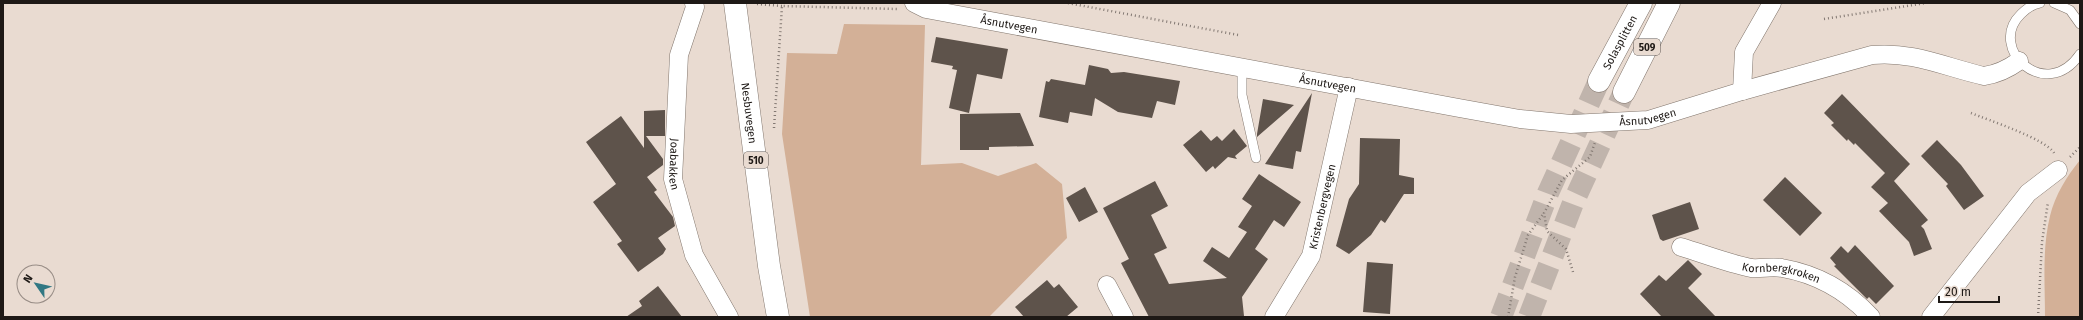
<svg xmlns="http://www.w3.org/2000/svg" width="2083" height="320" font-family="'Fira Sans',sans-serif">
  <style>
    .green { fill: #d3b097 }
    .building { fill: #5e534b }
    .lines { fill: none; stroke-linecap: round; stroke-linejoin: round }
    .highway-tunnel { stroke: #c0b4ac; stroke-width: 22; stroke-dasharray: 22 11; stroke-linecap: butt }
    .lane-casing { stroke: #82766d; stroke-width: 10 }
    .street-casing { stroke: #82766d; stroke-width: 19 }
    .primary-casing { stroke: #82766d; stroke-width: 23 }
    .highway-casing { stroke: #82766d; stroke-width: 23 }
    .path { stroke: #827872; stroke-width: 2.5; stroke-dasharray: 1 3; stroke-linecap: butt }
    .lane { stroke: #fff; stroke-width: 9 }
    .street { stroke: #fff; stroke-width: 18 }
    .primary { stroke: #fff; stroke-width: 22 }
    .highway { stroke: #fff; stroke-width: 22 }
    .labels { text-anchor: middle; stroke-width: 4; stroke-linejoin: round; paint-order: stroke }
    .shield { fill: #e9dbd1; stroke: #5b534e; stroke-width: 1 }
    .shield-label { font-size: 10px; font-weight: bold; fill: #1e1916 }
    .street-label { font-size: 11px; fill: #1e1916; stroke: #e9dbd1 }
  </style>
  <rect width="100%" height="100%" fill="#e9dbd1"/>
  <!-- green -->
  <path class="green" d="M844,24L925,25L921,165L962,163L998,176L1036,163L1062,184L1067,238L989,317H810L782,134L787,53L837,54Z
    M2080,160V317H2045C2045,284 2042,248 2050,216C2055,195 2067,176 2080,160Z"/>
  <!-- building -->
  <path class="building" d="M936,37L1008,49L1002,79L977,74L969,113L949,108L957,70L952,69L953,66L931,62Z
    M1089,65L1108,69L1111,73L1124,72L1180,81L1175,105L1157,101L1152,118L1118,112L1095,98L1092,116L1070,112L1068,123L1039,117L1046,81L1049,82L1051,79L1085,85Z
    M1312,93L1301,152L1296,151L1293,169L1265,164Z
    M1842,94L1910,164L1894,181L1928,220L1921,226L1924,229L1932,249L1914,256L1909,242L1879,211L1888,203L1871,187L1885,173L1855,143L1854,145L1848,139L1847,141L1831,125L1834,123L1824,113Z
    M1263,99L1294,105L1257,137V134Z
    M665,110V136H646L663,159V165L647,177L657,190L654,192L673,217L675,226L658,238L666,249L663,254L638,272L617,244L622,241L593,202L616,184L586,142L621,116L644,148V111Z
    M1020,113L1034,146L989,147V150H960V114Z
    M1234,129L1247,146L1235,156L1237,159L1228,157L1215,169L1213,166L1206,172L1183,145L1201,130L1211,141L1217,136L1222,141Z
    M1360,138L1400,139L1399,175L1414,178V194H1404L1385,223L1381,220L1371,235L1349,254L1336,246L1349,199L1359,184Z
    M1937,140L1961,165L1984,196L1964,210L1946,186L1948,184L1921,156Z
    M1259,174L1301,202L1284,227L1274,220L1255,249L1268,259L1242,297L1244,316L1149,317L1121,263L1129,259L1103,208L1155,181L1168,206L1151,215L1167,248L1154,254L1169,284L1227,278L1203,261L1212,247L1229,258L1247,232L1238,227L1252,206L1242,199Z
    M1785,177L1822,213L1800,236L1763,200Z
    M1085,187L1098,212L1079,222L1066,198Z
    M1690,202L1699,229L1663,241L1660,239L1652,215Z
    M1855,245L1894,286L1876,304L1869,297L1867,299L1834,266L1836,265L1830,258L1841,246L1848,253Z
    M1688,260L1702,274L1688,288L1716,317H1662L1640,294L1659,275L1666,281Z
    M1367,262L1393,264L1390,314L1363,312Z
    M1047,280L1054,288L1059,284L1078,307L1066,317H1024L1015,307Z
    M658,286L682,317H626L642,306L639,301Z"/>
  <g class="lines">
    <!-- highway-tunnel -->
    <path class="highway-tunnel" d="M1501,317L1548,193L1599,81
      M1529,317L1573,203L1624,92"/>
    <defs>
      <path id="lane" d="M2040,3C2033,4 2026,9 2021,14C1986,48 2046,104 2080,54
        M2054,3L2070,10L2080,24
        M1242,68V95L1256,158"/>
      <g id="street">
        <path id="s1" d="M694,3L695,7L679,55L673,179L694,255L729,317"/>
        <path id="s2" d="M914,3L926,9L1459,108L1520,119L1571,124L1648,120L1742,91L1872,55C1912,51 1945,67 1984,76C1998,74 2008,69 2019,61"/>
        <path d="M1742,91L1744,52L1772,3"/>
        <path id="s3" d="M1681,247C1704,254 1727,263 1751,268C1761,269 1772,266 1782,268C1816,274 1847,291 1871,317"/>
        <path d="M1107,285L1124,317"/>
        <path id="s4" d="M1274,317L1311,256L1349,87"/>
        <path d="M1931,317L2028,193L2058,170"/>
      </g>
      <g id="primary">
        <path id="s5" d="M735,3L769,266L778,317"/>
      </g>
      <g id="highway">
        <path id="s6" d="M1599,81L1641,3"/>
        <path d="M1624,92L1669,3"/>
      </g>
    </defs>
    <!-- lane casing -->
    <use href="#lane" class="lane-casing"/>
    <!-- street casing -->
    <use href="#street" class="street-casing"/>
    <!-- primary casing -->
    <use href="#primary" class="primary-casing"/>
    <!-- highway casing -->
    <use href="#highway" class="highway-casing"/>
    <!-- path -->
    <path class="path" d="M1068,3L1238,35
      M757,4L782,6V3
      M1824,19L1926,3
      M1971,113C1988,120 2046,139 2054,153
      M774,128L782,6L897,9
      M2070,157L2080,147
      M1573,272L1566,249L1547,231L1544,213L1562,180L1590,157L1595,142
      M1508,317L1515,277L1528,235L1544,213
      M2038,317L2042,242L2048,202"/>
    <!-- lane -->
    <use href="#lane" class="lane"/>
    <!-- street -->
    <use href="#street" class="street"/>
    <!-- primary -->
    <use href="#primary" class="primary"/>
    <!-- highway -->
    <use href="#highway" class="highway"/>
  </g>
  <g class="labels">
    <!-- shield labels -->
    <g class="shield">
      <rect x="1634" y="39" width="26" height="16" rx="3"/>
      <rect x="744" y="152" width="24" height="16" rx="3"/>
    </g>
    <g class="shield-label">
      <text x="1647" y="51">509</text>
      <text x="756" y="164">510</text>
    </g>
    <!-- street labels -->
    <g class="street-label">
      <text dy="4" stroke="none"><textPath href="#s2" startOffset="98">Åsnutvegen</textPath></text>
      <text dy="4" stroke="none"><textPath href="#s6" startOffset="44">Solasplitten</textPath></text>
      <text dy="4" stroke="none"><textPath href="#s2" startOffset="422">Åsnutvegen</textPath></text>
      <text dy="4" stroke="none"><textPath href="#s5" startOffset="111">Nesbuvegen</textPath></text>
      <text dy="4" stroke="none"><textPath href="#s2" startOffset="746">Åsnutvegen</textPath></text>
      <text dy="4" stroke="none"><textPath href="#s1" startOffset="164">Joabakken</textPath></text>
      <text dy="4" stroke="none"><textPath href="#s4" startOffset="122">Kristenbergvegen</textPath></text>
      <text dy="4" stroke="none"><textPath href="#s3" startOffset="104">Kornbergkroken</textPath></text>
    </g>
  </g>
  <!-- border -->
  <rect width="2083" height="320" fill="none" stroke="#1e1916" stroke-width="8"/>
  <!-- north arrow -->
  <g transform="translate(36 284) rotate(304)"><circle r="19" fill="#e9dbd1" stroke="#988d86"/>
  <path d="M0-3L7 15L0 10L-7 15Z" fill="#317883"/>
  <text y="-6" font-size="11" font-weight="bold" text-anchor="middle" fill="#1e1916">N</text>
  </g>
  <!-- scale -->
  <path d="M1939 296v6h60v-6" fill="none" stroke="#1e1916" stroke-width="2"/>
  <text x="1945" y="296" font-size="12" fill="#1e1916" stroke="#e9dbd1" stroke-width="3" paint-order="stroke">20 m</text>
</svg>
